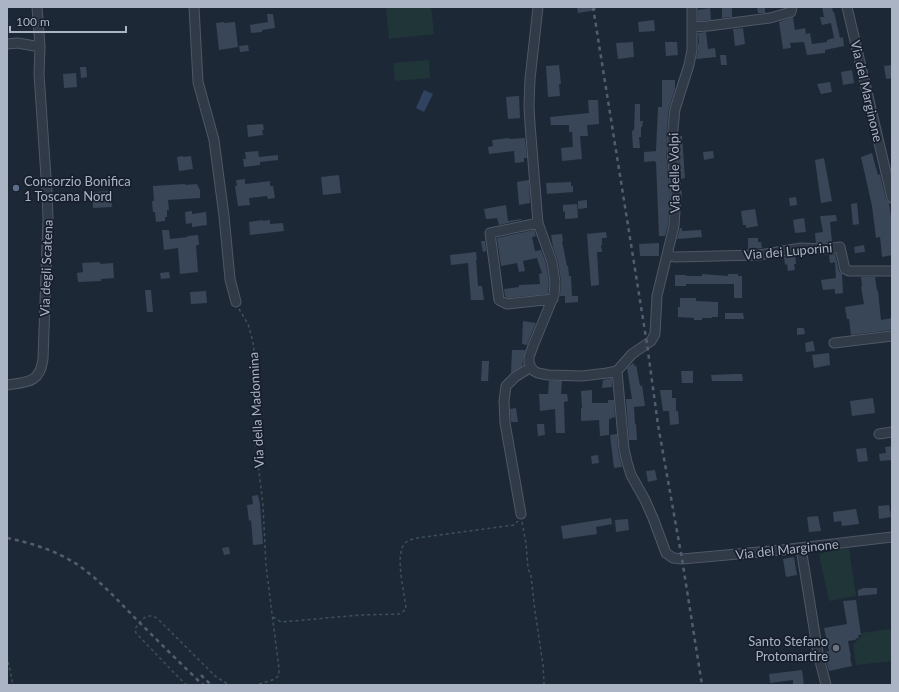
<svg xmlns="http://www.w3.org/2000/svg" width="899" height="692" font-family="Lato,sans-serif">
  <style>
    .green { fill: #1f3538 }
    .water { fill: #2f4360 }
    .building { fill: #394658 }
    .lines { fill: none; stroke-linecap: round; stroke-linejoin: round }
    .minor-casing { stroke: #4e5766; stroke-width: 11 }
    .path { stroke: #3d5256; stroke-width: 1.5; stroke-dasharray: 3 3; stroke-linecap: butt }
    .minor { stroke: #313a47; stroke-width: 9 }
    .rail { stroke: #525e6f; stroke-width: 2.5; stroke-dasharray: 4 4; stroke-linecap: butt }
    .service-dot { fill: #5c6f8a; stroke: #171f2c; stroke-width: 1.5 }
    .worship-dot { fill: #6b7280; stroke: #171f2c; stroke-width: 1.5 }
    .labels { text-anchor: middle; stroke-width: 3.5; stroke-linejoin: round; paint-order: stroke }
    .street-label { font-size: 13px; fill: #aab4c5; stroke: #171f2c }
    .poi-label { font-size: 13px; fill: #aab4c5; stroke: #171f2c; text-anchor: start }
  </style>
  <rect width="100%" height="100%" fill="#1d2837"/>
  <!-- green -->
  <path class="green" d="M386,7H431L434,34L389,39Z
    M429,60L430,78L395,81L393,63Z
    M849,548L856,596L829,601L819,554L834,550Z
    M892,629V661L856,665L853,645L862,635L861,633Z"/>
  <!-- water -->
  <path class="water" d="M424,90L433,94L424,112L416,108Z"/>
  <!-- building -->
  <path class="building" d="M577,7H596V10L578,13Z
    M722,7H732V17L722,18Z
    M757,7H765V13H758Z
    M822,7H832L833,12H834L840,38L843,37L844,46L825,50V53L807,55L804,42L790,43L791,48L783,49L779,22L793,17L795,30L805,28L806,34L810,33L812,44L827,42V40L834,38L831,23L822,25L820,17H824Z
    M710,8L711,20L698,21V10Z
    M267,14H273L275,28L262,30V32L251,33L250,25L268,22Z
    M654,20L655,31L639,32L638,22Z
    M224,22V23L235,22L238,47L219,50L216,23Z
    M743,28L745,44L735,46L733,29Z
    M706,32L708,49L715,48L716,57L696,59L698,51V44L699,43L698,33Z
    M633,42L634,57L618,59L616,43Z
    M665,42H677L678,55L666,56Z
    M248,45L249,51L240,52L239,46Z
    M720,55H726L727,65H721Z
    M559,65L561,84H559L560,96L548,97L546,66Z
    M892,65V78L886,79L884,66Z
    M80,67H86L87,77L81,78Z
    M852,70L854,83L843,85L841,72Z
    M76,73L77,87L64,88L63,74Z
    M662,80H675V89L669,108L666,138V151L670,194L668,225L665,236H659L656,162H655V161L644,162V152L656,151L658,107H662Z
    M830,82L832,92L821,94L817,84Z
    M519,96L520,118L508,119L506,97Z
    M588,100H598L599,124L587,125L588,136H580L582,159L562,161L561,148L573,147L572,132H569V125H551L550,117L589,113Z
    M635,104H640V121H643L642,127H641V137H639L640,148H633L632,131L634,130Z
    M263,124L264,130H262L263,135L248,137L247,125Z
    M678,136H682L685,178L681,179L678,151Z
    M509,138V139L525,138L527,158H524V162L515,163L514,151L489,154L488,147L493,146L492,140Z
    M258,151L259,157L278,155V160L260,162V165L244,167L243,159H246L245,152Z
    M713,151L714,158L704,160L703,152Z
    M872,153L878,175L880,174L886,199L889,203L892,223V255L882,257L880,237L876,238L872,206L861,157Z
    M183,156V157L191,156L193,169L179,171L177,157Z
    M824,158L832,201L821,203L815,160Z
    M339,175L341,193L323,195L321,177Z
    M245,179V184L270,181V186H273L275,198L268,199L267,196L249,198L250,205L238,206L235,186H237L236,180Z
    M529,180L530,203L519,205L517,182Z
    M571,182V186H573V192L547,194L546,183Z
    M185,184V185L197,184L200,190V198L168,200L169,210H167V217H165V221L156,222L155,212H153L152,201H154L153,186Z
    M111,191L112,207L93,208L92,192Z
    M796,197L797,205L790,206L789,198Z
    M587,200V208L578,209V201Z
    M857,203L859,224L853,225L851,204Z
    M577,204L578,218L565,219V211L563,212V205Z
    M506,205L508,221L521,219L522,220L499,225L497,218L486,219L484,209Z
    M755,209L758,226L746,228V225H743L741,211Z
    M192,211V214L206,212L207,225L192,227V223L186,224L185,212Z
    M836,215L837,221L830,222L832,242L825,243H816L815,233L823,232L820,216Z
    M804,218L806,232L795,233L793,220Z
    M263,220V221L270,220V224L283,223L284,231L250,235L249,222Z
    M680,228H682V231L701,230L702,237L677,239Z
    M162,230H169L170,239L188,237L187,236L198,235L199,245H196L198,272L180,274L178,248L164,250Z
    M534,230L536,236L532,237L535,251L541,250L546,263L549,282L548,294L508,298L505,296L504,289L519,287V285L540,284L539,274L542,273L537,258L523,261L525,271L519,272L517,263L501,266L497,238Z
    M606,232L607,238H602V245H601L602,252H597L599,285L591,286L587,234Z
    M562,234L563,241H562L567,266H568L569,276H571L572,296H578V302L565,303V296H560L561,281L558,261L553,247L551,235Z
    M748,238H758V242H761L762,248L748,249Z
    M481,241H485L486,251L483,252Z
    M659,243V256H640L639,244Z
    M864,245L865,252L855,253L854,247Z
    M476,252L477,260H476L478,286H482L484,300H471L468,263L451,265L450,255Z
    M835,254L837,262L830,263L829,255Z
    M795,255L796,264H794L795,270L788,271L787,264L785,265L784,257Z
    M100,262V264L113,263L114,278L101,279V281L78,282L77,273L83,272L82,263Z
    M835,262H837L839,271L842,274L843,293L835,294V289L823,290L821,280L836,278Z
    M169,272L170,278L161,279L160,273Z
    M702,274L728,276V274H738V276H742V298H734V284H686V286H675V275H686V276H702Z
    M861,277H875L877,291H878L881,320L892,318V330L851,335L849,319H847L845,307L864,304L861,287H862Z
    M145,290H151L153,312H147Z
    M206,291L207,303L191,304L190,292Z
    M680,298H696V301L718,302V317H712V318H702V320H694V318L678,317V307H680Z
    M725,313H743L744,319H725Z
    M523,321L536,323L527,345L522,344Z
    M797,328H804L805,334L797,335Z
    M813,341L815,351L806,352L805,343Z
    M512,350H525L522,366L511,373Z
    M829,353L830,365L814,368L812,355Z
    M482,361H489L488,381H481Z
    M634,363V366L636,365L640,386L642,385L645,406L634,407L635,424H636L637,440H629L626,399H632L627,368L632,364Z
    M681,371H693V383H682Z
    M734,374H742L743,381H712L711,375Z
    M612,378V387L602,388L603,380Z
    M549,381H562L561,394H567L568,401L564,402L565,433H556L555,409L540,411L539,394H548Z
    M592,390V403H608V400H614L615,417L611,418V419H609V435L600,436L599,420L581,421V408H582L581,391Z
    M660,390H672V398H676V411H678L679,424L670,425L669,411H663Z
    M873,398L875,413L852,416L850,401Z
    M516,408L518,422H511L510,409Z
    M537,424H544L545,435L538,436Z
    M617,434L618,450L622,467L614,468L610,435Z
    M892,446V460L880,461L879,454L886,453L885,447Z
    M866,448L868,461L858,462L856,449Z
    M598,455L599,463L592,464L591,456Z
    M655,470L657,480L648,482L646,471Z
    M258,495L260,504L263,544L253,545L251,520L249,521L247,505L253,504L252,496Z
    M889,505L891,517L879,519L878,506Z
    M856,509L859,524L842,526L841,521L834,522L833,512Z
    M818,516L821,531L809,532L807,517Z
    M611,518L612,524L596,527L597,534L563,539L561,526Z
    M628,519L629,530L616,532L615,520Z
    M229,547L230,554L224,555L222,548Z
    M794,557L797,575L786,577L783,559Z
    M864,588H877V594L858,596V590Z
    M856,600L861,635H858L859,638H857L855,640L848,641L851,657H850L852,666L829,671L824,652L829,651L824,628L847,624L843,601Z
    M802,670L804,685H793V680L770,683L769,674Z"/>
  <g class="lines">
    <defs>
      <path id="minor" d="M194,7L198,82L214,140L224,216L230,279L236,302
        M538,7L530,79L529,106L530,124L538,223L552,262L555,282L554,295L533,346L529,357V363L531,367L534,371L538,373L548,375L582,376L607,373L617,371
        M847,7L892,198
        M692,27L708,26L770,18L791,12L792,7
        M7,44L18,43L40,47
        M538,223L490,233L499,300L507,304L553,299
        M667,255L675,257L759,255L801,248L825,249L840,247L845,269L849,271H892
        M834,343L892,336
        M617,371L624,449L627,462L631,475L645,500L653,518L666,553L673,558L682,559L782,550L892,537
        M617,371L632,354L651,341L655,334L657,296L674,226L676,194L672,151V139L675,109L689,65L692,50V7
        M7,385C27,382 40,383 43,359L48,218L47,192L39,74L40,47L37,7
        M879,434L892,432
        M521,514L505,423L504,401L506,386L515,377L531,367
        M801,548L818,653L826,685"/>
    </defs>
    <!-- minor casing -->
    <use href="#minor" class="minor-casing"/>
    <!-- path -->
    <path class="path" d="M239,309L248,324L253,342L256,370L255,438L263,505L266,566L279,669V675L275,679L269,681L256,685
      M522,522L526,543L528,568L531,576L535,611L543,665L544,684
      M273,617L281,622L361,615L400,614L406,609C405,594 394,555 405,543C408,540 413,539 417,538L514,525L518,521
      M7,656L13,685
      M187,685L179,678L136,633L135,629C141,620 147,611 158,619L215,676L229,685"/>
    <!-- minor -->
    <use href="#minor" class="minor"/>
    <!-- rail -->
    <path class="rail" d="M593,7L647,344L658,425L682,559L702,685
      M7,538C32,543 57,551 78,565C101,581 120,603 140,623C161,644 182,665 203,685
      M201,675L211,685"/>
  </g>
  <!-- markers -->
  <circle class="service-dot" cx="16" cy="188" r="4"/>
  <circle class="worship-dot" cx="836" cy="648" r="4"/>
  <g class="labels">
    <!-- street labels -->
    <g class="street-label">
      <text transform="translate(867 91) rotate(77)" y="5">Via del Marginone</text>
      <text transform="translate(674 173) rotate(-91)" y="5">Via delle Volpi</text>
      <text transform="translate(788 251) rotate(-5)" y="5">Via dei Luporini</text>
      <text transform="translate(46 268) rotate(-88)" y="5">Via degli Scatena</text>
      <text transform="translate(256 410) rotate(-93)" y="5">Via della Madonnina</text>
      <text transform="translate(787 549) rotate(-6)" y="5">Via del Marginone</text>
    </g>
    <!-- poi labels -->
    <g class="poi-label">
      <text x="24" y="186">Consorzio Bonifica<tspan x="24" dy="15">1 Toscana Nord</tspan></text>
      <text x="828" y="646" text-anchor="end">Santo Stefano<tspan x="828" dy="15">Protomartire</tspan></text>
    </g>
  </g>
  <!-- border -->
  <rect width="899" height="692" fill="none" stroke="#aab4c5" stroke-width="16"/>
  <!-- scale -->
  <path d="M10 26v6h116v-6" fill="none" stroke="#aab4c5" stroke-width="2"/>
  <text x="16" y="26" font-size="12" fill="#aab4c5" stroke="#171f2c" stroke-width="3" paint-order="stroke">100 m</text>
</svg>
